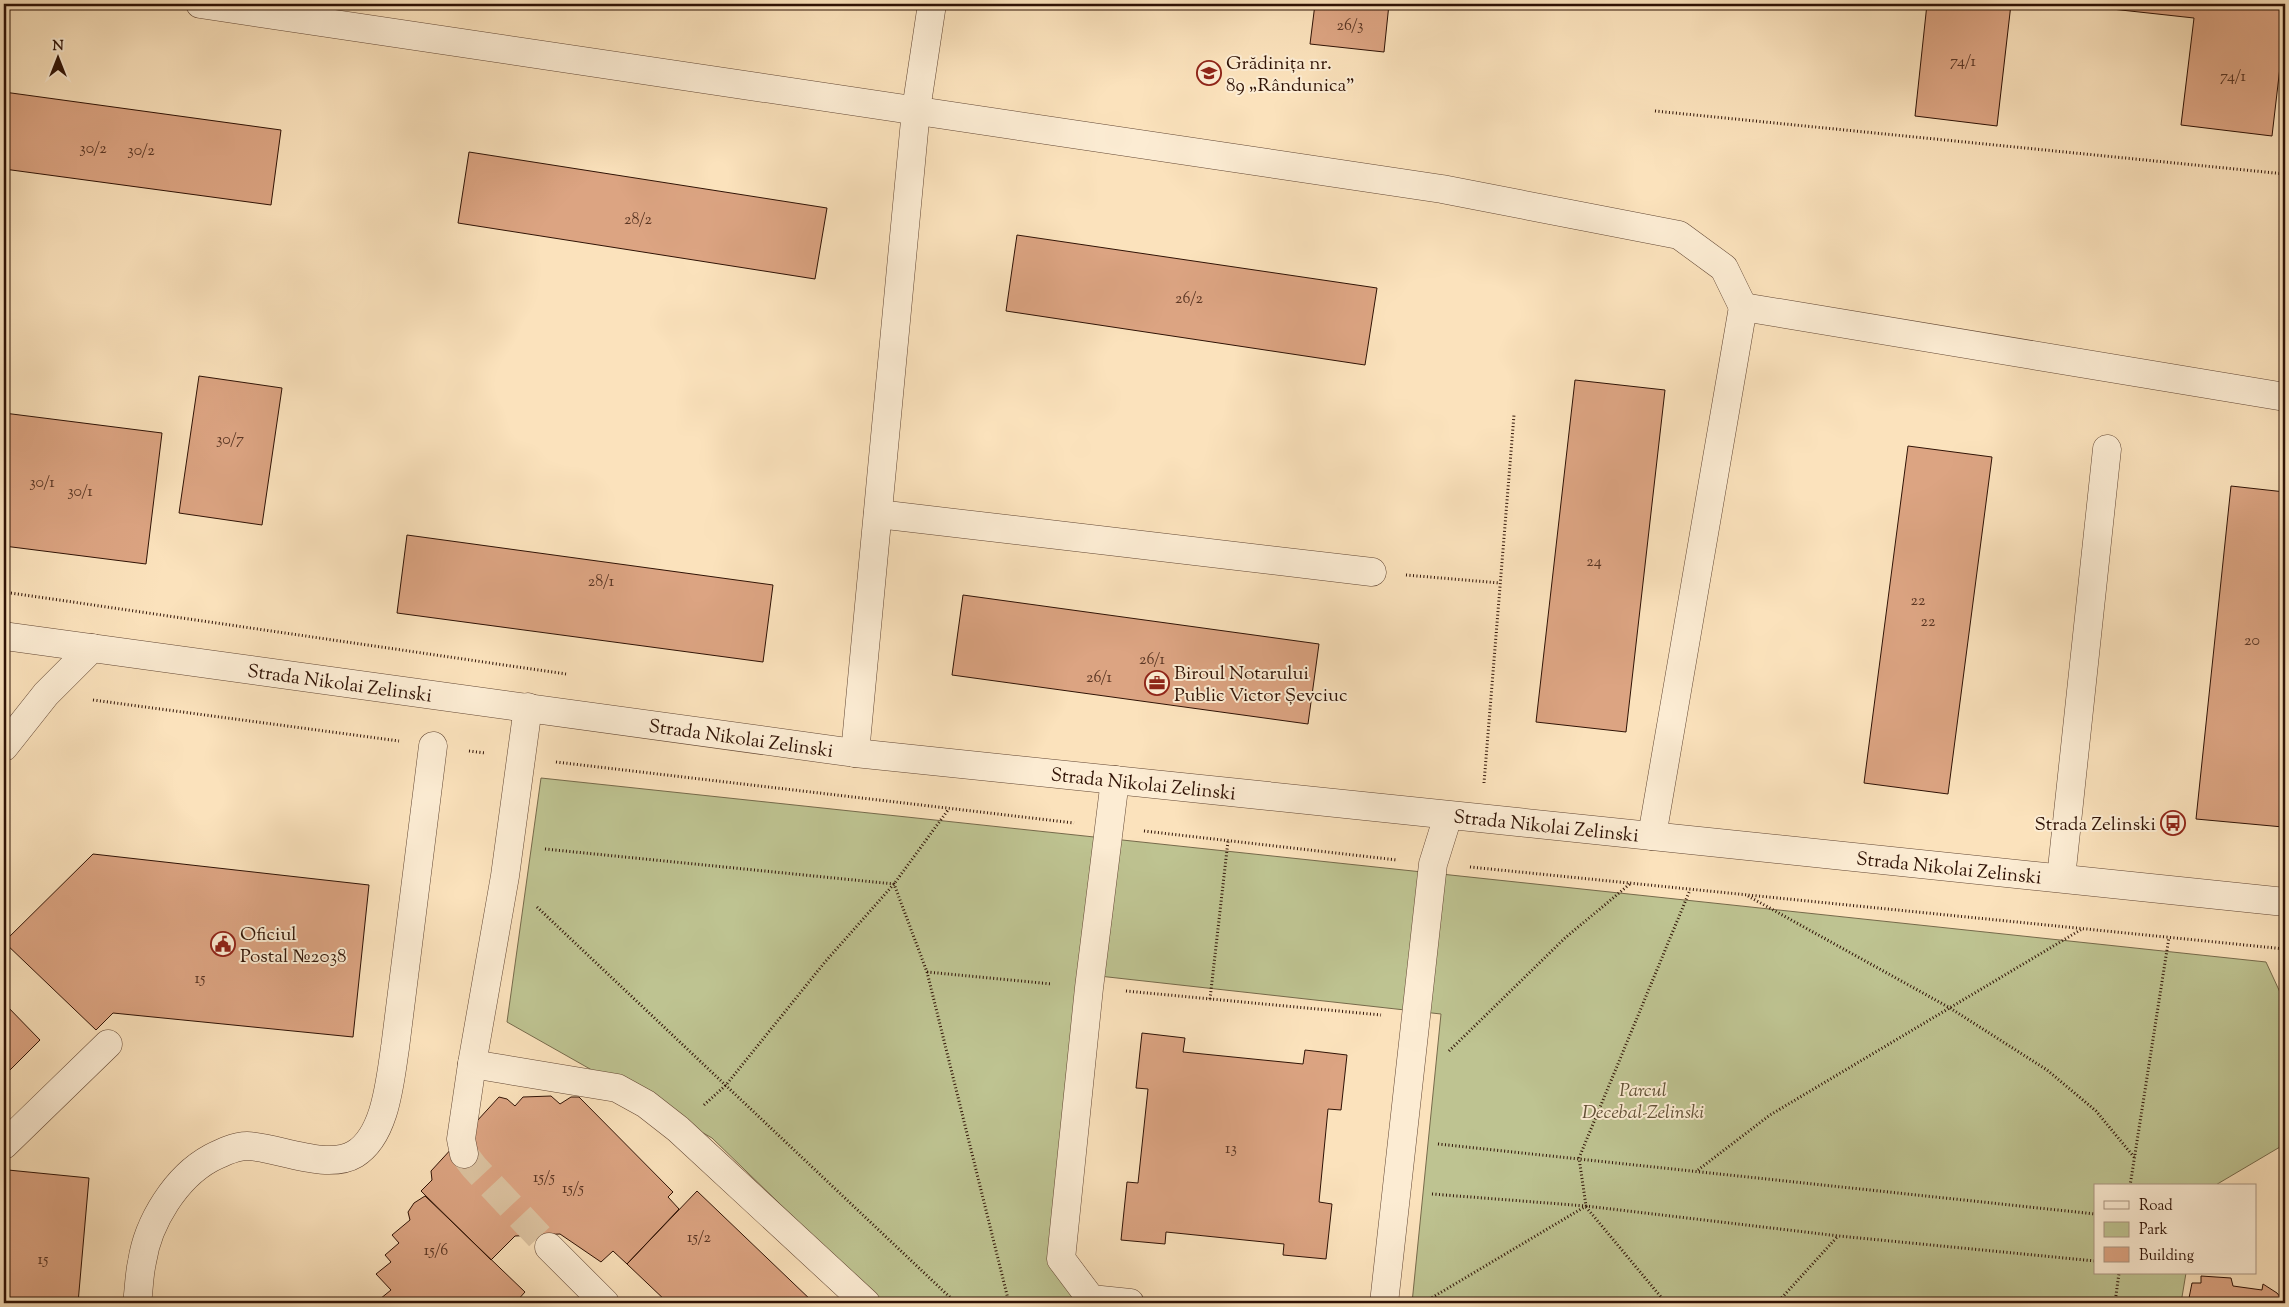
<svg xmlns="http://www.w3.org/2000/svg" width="2289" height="1307" font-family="'Sorts Mill Goudy',serif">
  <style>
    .green { fill: #bec391; stroke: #766a4b }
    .building { fill: #dca482; stroke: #2f1205 }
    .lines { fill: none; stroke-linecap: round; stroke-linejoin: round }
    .minor-tunnel { stroke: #dcc3a1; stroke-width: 28; stroke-dasharray: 28 14; stroke-linecap: butt }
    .minor-casing { stroke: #624633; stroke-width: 29 }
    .path { stroke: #2f1205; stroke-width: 3; stroke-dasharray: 1 2.5; stroke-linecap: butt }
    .minor { stroke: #fcecd3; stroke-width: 28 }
    .labels { text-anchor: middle; stroke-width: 4; stroke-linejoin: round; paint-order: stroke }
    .number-label { font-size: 16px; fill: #5a3624 }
    .poi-label { font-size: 19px; fill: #2f1205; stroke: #fcecd3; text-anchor: start }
    .street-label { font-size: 19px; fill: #2f1205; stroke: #fcecd3 }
    .park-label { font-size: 19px; font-style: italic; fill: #615036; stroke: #fcecd3 }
  </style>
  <rect width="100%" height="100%" fill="#fbe2bc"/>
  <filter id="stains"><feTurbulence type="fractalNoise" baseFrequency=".004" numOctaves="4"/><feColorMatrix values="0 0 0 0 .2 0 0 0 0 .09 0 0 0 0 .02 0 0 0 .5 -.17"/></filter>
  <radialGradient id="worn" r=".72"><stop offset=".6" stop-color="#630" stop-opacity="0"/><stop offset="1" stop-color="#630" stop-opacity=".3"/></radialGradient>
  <!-- green -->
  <path class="green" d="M541,778L2266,962L2285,1003V1144L2214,1186H2095V1273H2186L2181,1303H1412L1441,1014L1081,974L1052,1243L1097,1303H882L712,1138L507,1022Z"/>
  <!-- building -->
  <path class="building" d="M1315,4H1389L1384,52L1310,44Z
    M1927,4H2011L1997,126L1915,116Z
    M2066,4H2285V24L2272,136L2181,125L2194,18Z
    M4,92L281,130L271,205L4,169Z
    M469,152L827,208L815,279L458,223Z
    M1017,235L1377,288L1365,365L1006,311Z
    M199,376L282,388L262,525L179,513Z
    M1575,380L1665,390L1626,732L1536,722Z
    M4,413L162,433L146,564L4,546Z
    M1908,446L1992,457L1948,794L1864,783Z
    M2231,486L2285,492V805L2283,827L2196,819Z
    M407,535L773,585L763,662L397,613Z
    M963,595L1319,644L1308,724L952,675Z
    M93,854L369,885L353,1037L113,1013L96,1030L4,942Z
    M4,1003L40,1040L4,1076Z
    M1142,1033L1185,1038L1183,1052L1303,1064L1305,1050L1347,1055L1341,1110L1328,1109L1319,1202L1332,1204L1326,1259L1283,1255L1284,1244L1166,1232L1165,1244L1121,1240L1127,1182L1138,1183L1148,1089L1136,1088Z
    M551,1096L560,1104L571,1097H579L673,1192L668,1197L679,1209L627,1264L613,1251L601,1262L560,1234L515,1236L491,1260L421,1191L432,1180L431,1171L499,1097L507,1099L515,1106L523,1097Z
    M8,1170L89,1178L78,1303H4V1213Z
    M697,1191L814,1303H668L627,1264Z
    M425,1196L525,1292L515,1303H380V1299L391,1290L376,1274L391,1262L385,1255L399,1243L392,1235L410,1220L408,1212L414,1203Z
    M2201,1276L2231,1278L2233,1286L2262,1290L2263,1284L2277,1293L2285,1303H2188L2192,1283H2201Z"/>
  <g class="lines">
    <!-- minor-tunnel -->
    <path class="minor-tunnel" d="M464,1154L474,1167L549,1247"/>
    <defs>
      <g id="minor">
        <path d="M200,4L1442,189L1679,235L1724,268L1743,307"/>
        <path d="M878,514L1372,572"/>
        <path id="s1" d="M4,636L855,753L2285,902"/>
        <path d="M4,747L46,694L92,648"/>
        <path d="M855,753L916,110L932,4"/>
        <path d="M1115,780L1089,988L1061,1259L1091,1299L1130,1303"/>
        <path d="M1652,836L1743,307L2285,397"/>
        <path d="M2061,878L2107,449"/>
        <path d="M472,1064L617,1088L646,1104L678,1129L866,1303"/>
        <path d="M4,1145L108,1044"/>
        <path d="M464,1154L461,1139L472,1064L505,876L528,707"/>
        <path d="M549,1247L605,1303"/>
        <path d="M137,1303C139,1290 139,1275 142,1262C148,1222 176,1177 211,1158C221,1153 235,1146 247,1146C277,1147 327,1171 355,1154C386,1135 390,1080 395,1048L433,746"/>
        <path d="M1384,1303L1433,864L1448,816"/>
      </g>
    </defs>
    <!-- minor casing -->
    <use href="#minor" class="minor-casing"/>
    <!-- path -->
    <path class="path" d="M1655,111L2285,174
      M1406,575L1500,583
      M4,592L566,674
      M93,700L399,741
      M469,751L485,753
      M556,762L1074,823
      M1484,783L1514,415
      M1144,831L1397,860
      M545,849L894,884L927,972L1009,1303
      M1470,867L2285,949
      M1748,896L1950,1008L2047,1070L2096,1111L2134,1157
      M537,907L956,1303
      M927,972L1052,984
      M1126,991L1381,1015
      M1210,999L1228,841
      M1449,1051L1565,938L1631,883
      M704,1105L726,1085L825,962L894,884L948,810
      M1438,1144L2095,1214
      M1698,1170L1770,1115L2082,929
      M2130,1186L2169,937
      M1432,1194L1586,1206L1839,1236L2095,1261
      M1586,1207L1666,1303
      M1423,1303L1586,1206L1579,1158L1690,890
      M1777,1303L1838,1236
      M2115,1303L2119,1273"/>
    <!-- minor -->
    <use href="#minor" class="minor"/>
  </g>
  <!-- icons -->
  <defs>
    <symbol id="school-ring" viewBox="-11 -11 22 22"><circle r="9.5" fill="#fcecd3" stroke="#8f2418" stroke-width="1.5"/><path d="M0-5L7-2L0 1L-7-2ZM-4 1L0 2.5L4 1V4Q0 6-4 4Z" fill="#8f2418"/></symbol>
    <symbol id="office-ring" viewBox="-11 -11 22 22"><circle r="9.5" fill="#fcecd3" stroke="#8f2418" stroke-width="1.5"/><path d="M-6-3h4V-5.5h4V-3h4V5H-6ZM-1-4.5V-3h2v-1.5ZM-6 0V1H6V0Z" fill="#8f2418"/></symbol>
    <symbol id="bus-ring" viewBox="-11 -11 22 22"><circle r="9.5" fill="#fcecd3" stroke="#8f2418" stroke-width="1.5"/><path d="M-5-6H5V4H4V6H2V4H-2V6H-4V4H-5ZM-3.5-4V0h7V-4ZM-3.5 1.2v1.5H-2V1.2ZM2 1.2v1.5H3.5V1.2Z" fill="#8f2418"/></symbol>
    <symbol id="civic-ring" viewBox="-11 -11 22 22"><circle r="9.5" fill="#fcecd3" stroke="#8f2418" stroke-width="1.5"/><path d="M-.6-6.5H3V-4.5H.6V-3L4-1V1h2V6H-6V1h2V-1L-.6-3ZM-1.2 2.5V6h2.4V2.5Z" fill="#8f2418"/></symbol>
  </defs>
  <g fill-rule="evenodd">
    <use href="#school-ring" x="1195" y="59" width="28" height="28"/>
    <use href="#office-ring" x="1143" y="669" width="28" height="28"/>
    <use href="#bus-ring" x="2159" y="809" width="28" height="28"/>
    <use href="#civic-ring" x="209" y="930" width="28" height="28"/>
  </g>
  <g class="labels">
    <!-- number labels -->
    <g class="number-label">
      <text x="1350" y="30">26/3</text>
      <text x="1963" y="66">74/1</text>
      <text x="2233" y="81">74/1</text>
      <text x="93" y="153">30/2</text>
      <text x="141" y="155">30/2</text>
      <text x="638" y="224">28/2</text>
      <text x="1189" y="303">26/2</text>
      <text x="230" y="444">30/7</text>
      <text x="42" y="487">30/1</text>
      <text x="80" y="496">30/1</text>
      <text x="1594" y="566">24</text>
      <text x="601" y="586">28/1</text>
      <text x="1918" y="605">22</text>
      <text x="1928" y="626">22</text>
      <text x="2252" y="645">20</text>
      <text x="1152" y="664">26/1</text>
      <text x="1099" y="682">26/1</text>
      <text x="200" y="983">15</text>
      <text x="1231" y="1153">13</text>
      <text x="544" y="1182">15/5</text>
      <text x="573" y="1193">15/5</text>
      <text x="699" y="1242">15/2</text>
      <text x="436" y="1255">15/6</text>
      <text x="43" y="1264">15</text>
    </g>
    <!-- poi labels -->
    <g class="poi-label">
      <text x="1226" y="69">Grădinița nr.<tspan x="1226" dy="22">89 „Rândunica”</tspan></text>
      <text x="1174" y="679">Biroul Notarului<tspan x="1174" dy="22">Public Victor Șevciuc</tspan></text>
      <text x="2156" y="830" text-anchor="end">Strada Zelinski</text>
      <text x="240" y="940">Oficiul<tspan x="240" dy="22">Postal №2038</tspan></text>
    </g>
    <!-- street labels -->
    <g class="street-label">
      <text dy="7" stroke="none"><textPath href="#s1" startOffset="339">Strada Nikolai Zelinski</textPath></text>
      <text dy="7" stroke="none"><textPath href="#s1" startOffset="744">Strada Nikolai Zelinski</textPath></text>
      <text dy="7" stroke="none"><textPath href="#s1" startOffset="1149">Strada Nikolai Zelinski</textPath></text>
      <text dy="7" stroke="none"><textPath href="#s1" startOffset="1554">Strada Nikolai Zelinski</textPath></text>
      <text dy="7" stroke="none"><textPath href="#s1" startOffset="1959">Strada Nikolai Zelinski</textPath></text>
    </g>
    <!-- park labels -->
    <g class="park-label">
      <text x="1643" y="1096">Parcul<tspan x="1643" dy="22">Decebal-Zelinski</tspan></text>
    </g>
  </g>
  <!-- margin -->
  <rect width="2289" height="1307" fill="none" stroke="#fbe2bc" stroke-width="20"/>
  <rect x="5" y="5" width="2279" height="1297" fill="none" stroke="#2f1205" stroke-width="2.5"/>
  <rect x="10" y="10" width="2269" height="1287" fill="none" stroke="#2f1205"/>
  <!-- legend -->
  <rect x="2094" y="1184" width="162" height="90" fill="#fcecd3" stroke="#aa9581"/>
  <rect x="2104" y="1201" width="25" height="8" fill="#fcecd3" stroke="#aa9581"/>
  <text x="2139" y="1210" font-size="15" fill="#2f1205">Road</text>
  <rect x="2104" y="1222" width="25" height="15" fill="#bec391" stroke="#aa9581"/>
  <text x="2139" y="1234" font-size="15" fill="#2f1205">Park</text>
  <rect x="2104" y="1247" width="25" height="15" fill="#dca482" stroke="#aa9581"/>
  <text x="2139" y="1260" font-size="15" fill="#2f1205">Building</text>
  <!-- north arrow -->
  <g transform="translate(58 58)" stroke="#fcecd3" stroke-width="4" paint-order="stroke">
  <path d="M0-4L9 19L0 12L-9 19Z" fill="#2f1205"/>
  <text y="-8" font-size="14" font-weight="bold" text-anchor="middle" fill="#2f1205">N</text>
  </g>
  <rect width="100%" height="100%" filter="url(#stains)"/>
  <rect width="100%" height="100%" fill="url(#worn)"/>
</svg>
